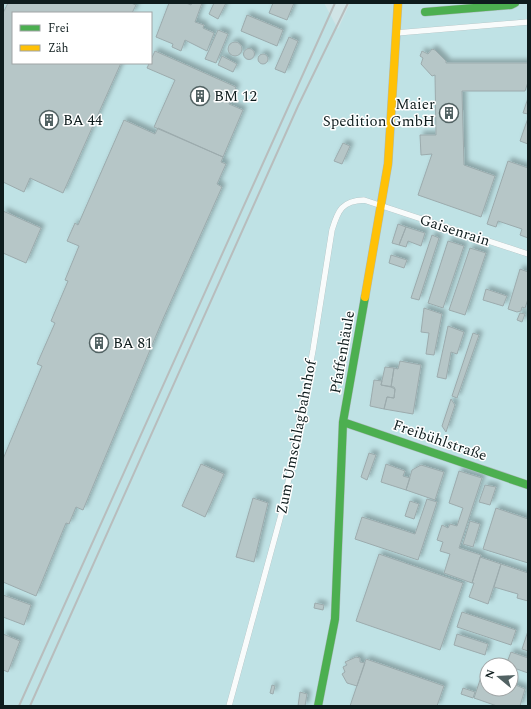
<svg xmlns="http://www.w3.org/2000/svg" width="531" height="709" font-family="Spectral,serif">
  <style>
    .built { fill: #bfe2e5; fill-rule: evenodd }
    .building { fill: #b6c6c7; stroke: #9cabad; filter: url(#shadow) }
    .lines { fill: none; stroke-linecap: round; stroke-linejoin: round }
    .street-casing { stroke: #abbbbc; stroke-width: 6 }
    .fast-casing { stroke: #abbbbc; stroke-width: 9 }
    .slow-casing { stroke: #abbbbc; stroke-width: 9 }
    .street { stroke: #f8fbfb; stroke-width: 5.5 }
    .fast { stroke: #4caf50; stroke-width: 8 }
    .slow { stroke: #ffc107; stroke-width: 8 }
    .rail { stroke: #b8bdbd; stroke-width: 2 }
    .labels { text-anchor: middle; stroke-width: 3; stroke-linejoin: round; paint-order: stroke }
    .poi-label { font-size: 15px; fill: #0e1c1d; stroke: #fff; text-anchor: start }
    .street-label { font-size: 15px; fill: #0e1c1d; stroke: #fff }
  </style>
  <defs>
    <filter id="shadow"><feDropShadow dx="3.5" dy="-3.5" stdDeviation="2" flood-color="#0004"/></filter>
  </defs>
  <rect width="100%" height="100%" fill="#d0e4e6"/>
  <!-- built -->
  <path class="built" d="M3,3H324L338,29L350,3H528V706H3ZM13,13H151V63H13ZM487,665H511V689H487Z"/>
  <!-- building -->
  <path class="building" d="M8,3H131L136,5L132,13H13V63H121L63,193L30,178L24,192L3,182V13Z
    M169,3H186L191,5L192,3H202L195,22L204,25L203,28L214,33L207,51L185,40L181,51L172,47L173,44L156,37Z
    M214,3H226L218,19L209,14Z
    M273,3H294L287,20L269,13Z
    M247,15L283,30L277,46L241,31Z
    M218,30L228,34L216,63L205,59Z
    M289,37L298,41L285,73L275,69Z
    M228 49a7 7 0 1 1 14 0a7 7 0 1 1-14 0Z
    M243.5 54a5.5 5.5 0 1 1 11 0a5.5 5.5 0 1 1-11 0Z
    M432,49L435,50L446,61V63H528V82L525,91H462L464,165L495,176L481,217L418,195L432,154L421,155L420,135H436L435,75L432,76L421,64L423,58L420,56L422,51L428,54Z
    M155,51L236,87L229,104L243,110L223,157L154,127L175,80L147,68Z
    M258 59a5 5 0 1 1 10 0a5 5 0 1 1-10 0Z
    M222,56L237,64L233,72L218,65Z
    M528,98V114L523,113Z
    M528,118V144L520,141Z
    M124,120L155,134L158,128L223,157L221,162L226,164L217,184L222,187L163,319L83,510L76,507L69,524L66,523L36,596L3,582V459L42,366L37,364L55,323L51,321L68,281L65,280L79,246L67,241L75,223L78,225Z
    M343,143L350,146L342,164L334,161Z
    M508,161L528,168V238L520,235L522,229L498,221L496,227L487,224Z
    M3,211L41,228L26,263L3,253Z
    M398,224L406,227L399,245L392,243Z
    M406,227L425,233L421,246L408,241L406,247L399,245Z
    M432,235L439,238L419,300L411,298Z
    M448,241L464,246L443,308L428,303Z
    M470,248L486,253L465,315L449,310Z
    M391,255L407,260L404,268L389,263Z
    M520,269L528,272V299L525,308L522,307L521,311L517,312L508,309Z
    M486,289L507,296L503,306L483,300Z
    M424,308L442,314L434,355L426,354L429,333L421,332Z
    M520,313L525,314L522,322L517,320Z
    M448,326L464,332L457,354L451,352L446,379L437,377Z
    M473,333L479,335L457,398L452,396Z
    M400,361L421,365L413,414L384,409L387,397L394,398L395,389L391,387L394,368L398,369Z
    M385,367L394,368L391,387L381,385Z
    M374,380L382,381L381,385L394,387L395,389L394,398L387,397L384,409L370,406Z
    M451,399L455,405L446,432L442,426Z
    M369,453L376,455L367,480L361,477Z
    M201,464L224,474L205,517L182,506Z
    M386,464L405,471L403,476L410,478L406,490L381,482Z
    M421,465L444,472L435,500L406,490L412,470Z
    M459,471L482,478L459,548L481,555L472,583L444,573L450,554L440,551L443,542L437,540L442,525L448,528L450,524L457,526L463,508L449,503Z
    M485,485L496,487L490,505L479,502Z
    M253,498L268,503L254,562L236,557Z
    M427,499L437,502L418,560L355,539L362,517L415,534Z
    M410,501L419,504L414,519L405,516Z
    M496,508L528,519V563L483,549Z
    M470,521L480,524L473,547L463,544Z
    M379,554L463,583L440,650L356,621Z
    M480,557L501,564L488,604L469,597L474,583H472Z
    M501,564L528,573V601L517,598L518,594L494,587Z
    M3,595L31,605L24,625L3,617Z
    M315,603L324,605L323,610L314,608Z
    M462,612L516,630L511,645L457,627Z
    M528,631V651L522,649Z
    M3,634L20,641L8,672L3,670Z
    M457,634L488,644L485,655L454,645Z
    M511,652L528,658V673L511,667V665H506Z
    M356,657L360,658V662L365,663L357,686L347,683L342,674L345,672L343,667L347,665L345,662Z
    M366,659L444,686L437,706H350Z
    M482,674L487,676V689H511V683L525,689L520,706H497L474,698Z
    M272,685L275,686L273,694L270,693Z
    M463,688L475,692L473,698L461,694Z
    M300,692L307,694L305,706H298Z"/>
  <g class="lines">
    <defs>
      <path id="street" d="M396,33L528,22
        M229,706L284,504L313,350L332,230C338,210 342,201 364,200L528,254"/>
      <path id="fast" d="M425,12L511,5L515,3
        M343,422L528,485
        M318,706L335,619L343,422L365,297"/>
      <path id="slow" d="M365,297L388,164L398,3"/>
    </defs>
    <!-- street casing -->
    <use href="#street" class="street-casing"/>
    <!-- fast casing -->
    <use href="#fast" class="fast-casing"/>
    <!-- slow casing -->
    <use href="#slow" class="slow-casing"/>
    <!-- street -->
    <use href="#street" class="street"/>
    <!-- fast -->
    <use href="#fast" class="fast"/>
    <!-- slow -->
    <use href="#slow" class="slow"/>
    <!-- rail -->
    <path class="rail" d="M19,706L335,3
      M30,706L298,106L348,3"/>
  </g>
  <!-- icons -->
  <defs>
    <symbol id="building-ring" viewBox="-11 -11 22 22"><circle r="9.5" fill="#fff" stroke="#526263" stroke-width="1.5"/><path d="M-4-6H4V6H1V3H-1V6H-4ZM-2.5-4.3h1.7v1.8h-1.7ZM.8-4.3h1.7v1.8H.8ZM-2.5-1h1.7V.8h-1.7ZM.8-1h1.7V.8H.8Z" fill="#526263"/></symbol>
  </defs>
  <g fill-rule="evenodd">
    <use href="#building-ring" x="189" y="85" width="22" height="22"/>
    <use href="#building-ring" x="438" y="102" width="22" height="22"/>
    <use href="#building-ring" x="38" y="109" width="22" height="22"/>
    <use href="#building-ring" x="88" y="332" width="22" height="22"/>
  </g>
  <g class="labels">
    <!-- poi labels -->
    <g class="poi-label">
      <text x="214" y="101">BM 12</text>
      <text x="435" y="109" text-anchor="end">Maier<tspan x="435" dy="17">Spedition GmbH</tspan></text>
      <text x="63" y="125">BA 44</text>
      <text x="113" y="348">BA 81</text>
    </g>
    <!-- street labels -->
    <g class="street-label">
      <text transform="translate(455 230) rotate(18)" y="5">Gaisenrain</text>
      <text transform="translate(342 352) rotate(-80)" y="5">Pfaffenhäule</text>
      <text transform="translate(296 437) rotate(-79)" y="5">Zum Umschlagbahnhof</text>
      <text transform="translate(440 440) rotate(19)" y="5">Freibühlstraße</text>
    </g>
  </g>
  <!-- border -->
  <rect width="531" height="709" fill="none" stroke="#0e1c1d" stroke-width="8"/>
  <!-- legend -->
  <rect x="12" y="12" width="140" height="52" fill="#ffffff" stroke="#9fa4a5"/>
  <rect x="20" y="25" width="20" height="6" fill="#4caf50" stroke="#9fa4a5"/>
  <text x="48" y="32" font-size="12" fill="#0e1c1d">Frei</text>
  <rect x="20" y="45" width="20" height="6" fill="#ffc107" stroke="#9fa4a5"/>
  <text x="48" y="52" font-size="12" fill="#0e1c1d">Zäh</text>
  <!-- north arrow -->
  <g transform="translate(499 677) rotate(288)"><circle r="19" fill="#ffffff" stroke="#9fa4a5"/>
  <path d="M0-3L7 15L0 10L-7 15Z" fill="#526263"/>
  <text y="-6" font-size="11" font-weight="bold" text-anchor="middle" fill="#0e1c1d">N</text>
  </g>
</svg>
